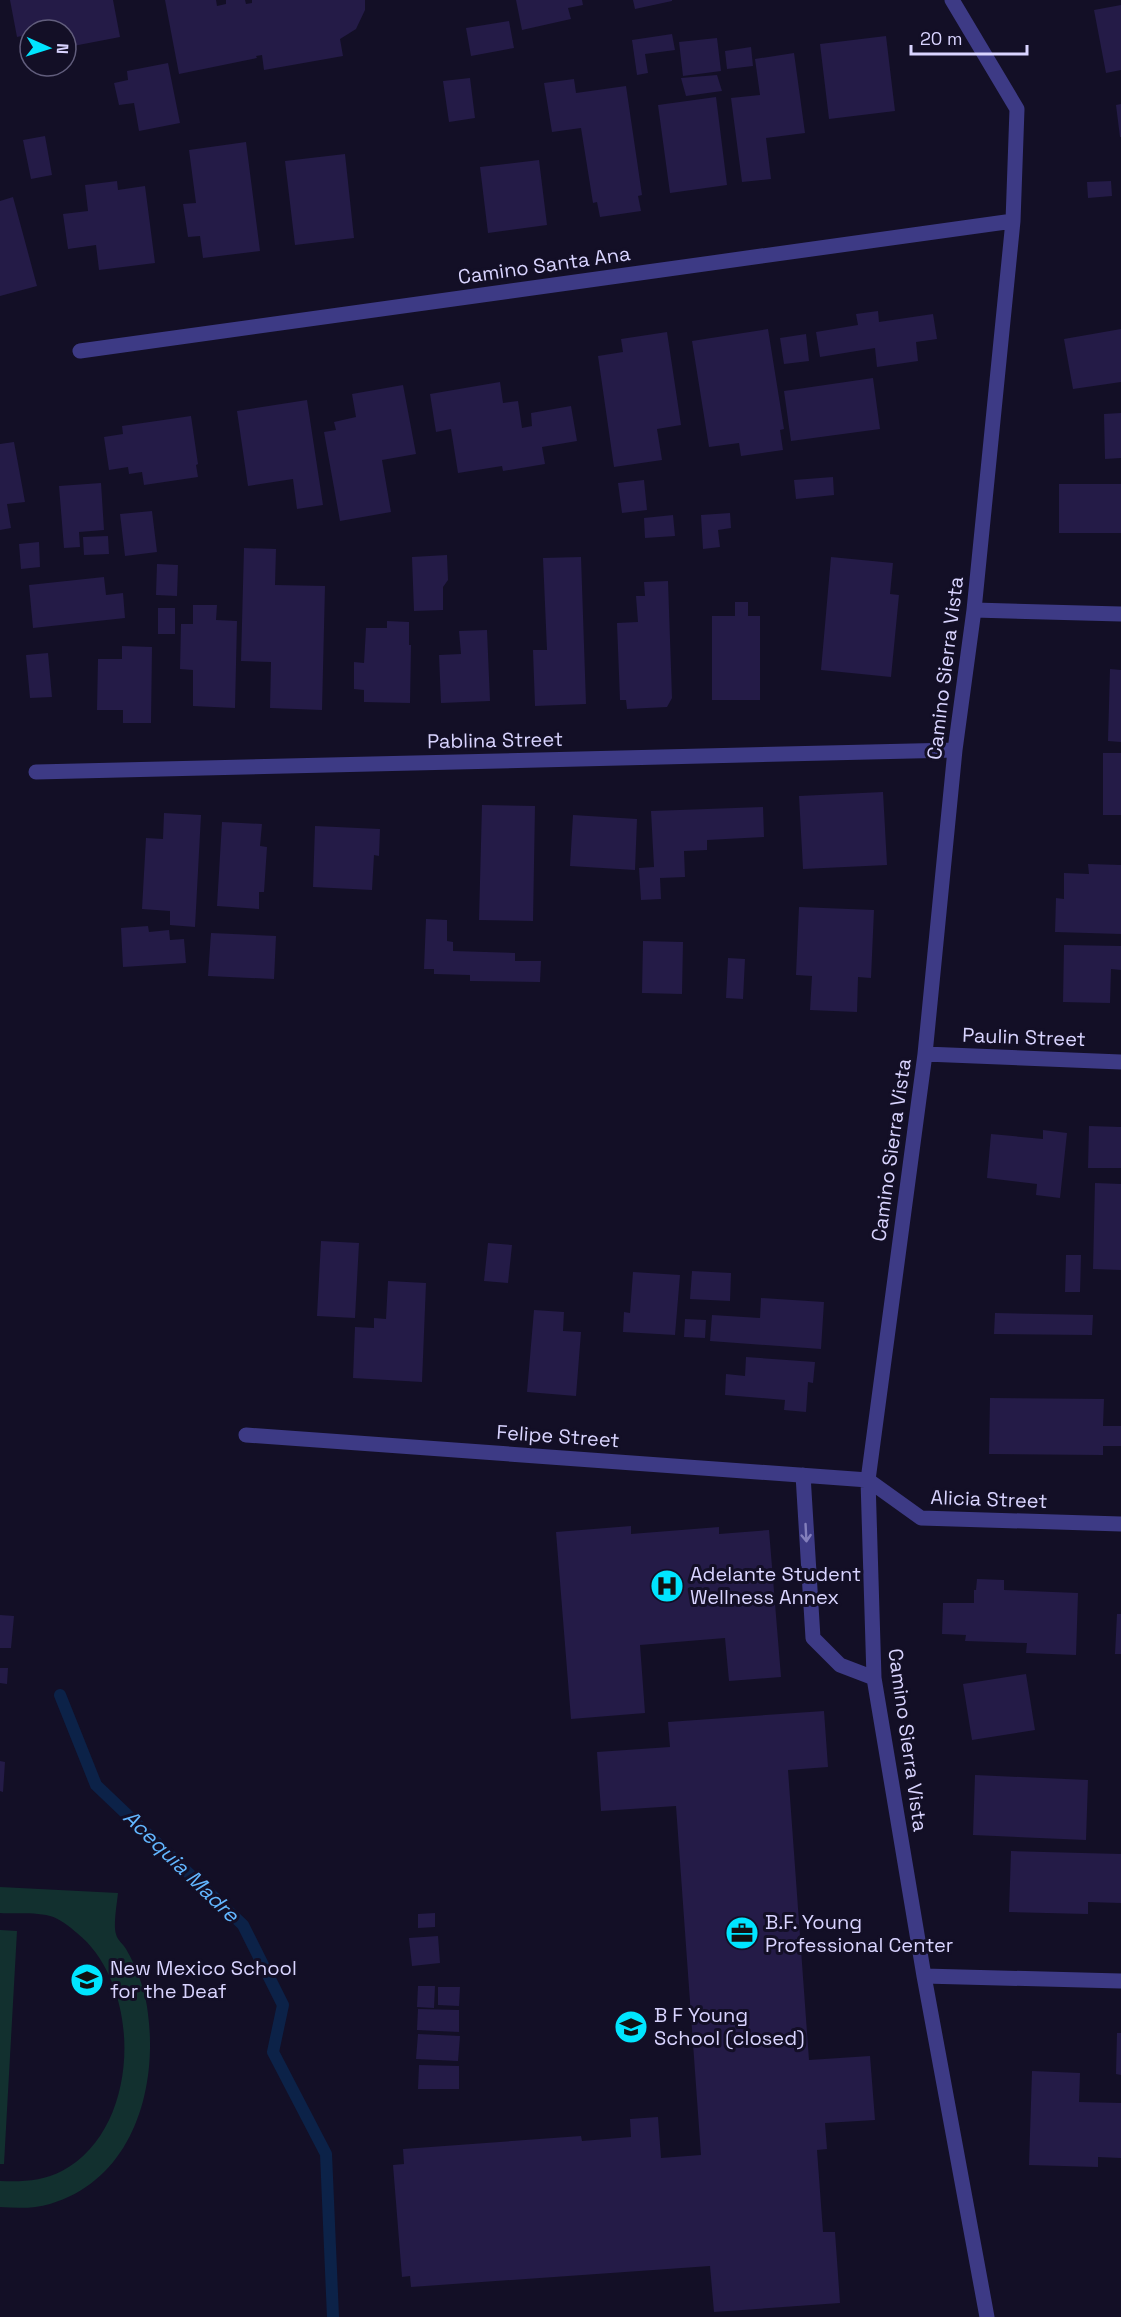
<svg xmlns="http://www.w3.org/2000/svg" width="1121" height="2317" font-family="'Space Grotesk',sans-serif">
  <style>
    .green { fill: #12302f }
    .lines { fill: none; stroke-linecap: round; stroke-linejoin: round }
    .stream { stroke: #0c2248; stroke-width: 12 }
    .building { fill: #241b47 }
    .minor { stroke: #3d3a85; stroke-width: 15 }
    .oneway { stroke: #837fbc }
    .labels { text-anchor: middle; stroke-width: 6; stroke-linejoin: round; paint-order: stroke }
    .street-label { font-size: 20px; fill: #d9d4ff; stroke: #130f26 }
    .poi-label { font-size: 20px; fill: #d9d4ff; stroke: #130f26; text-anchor: start }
    .water-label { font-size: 21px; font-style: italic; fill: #62b6ff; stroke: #130f26 }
  </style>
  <rect width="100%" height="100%" fill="#130f26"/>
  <!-- green -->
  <path class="green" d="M0,1887L118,1893C117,1903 113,1926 116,1934C117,1940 124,1945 126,1949C137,1968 146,1992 148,2014C158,2090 132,2180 50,2204C34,2209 16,2208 0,2207V2181C22,2182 43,2181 62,2171C142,2129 143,1986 77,1933C70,1927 59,1918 50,1916C35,1912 15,1914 0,1913Z
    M0,1930L17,1931L4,2164H0Z"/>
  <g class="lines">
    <!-- stream -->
    <path class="stream" d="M60,1695L96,1785L243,1925L283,2005L273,2052L326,2154L333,2317"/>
  </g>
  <!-- building -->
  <path class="building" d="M10,0H113L120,37L68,47L64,28L30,30V34L17,37Z
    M165,0H216L217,6L226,4V0H245L246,4L252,3V0H365V10L356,29L340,39L343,56L264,70L262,55L256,56L257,58L179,74Z
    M516,0H582L583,5L568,8L571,19L522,30Z
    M633,0H672V1L635,9Z
    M1121,5V70L1106,73L1094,10Z
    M509,21L514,48L471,56L466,28Z
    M672,34L675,50L645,54L648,73L637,75L632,40Z
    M886,36L895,111L829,119L820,44Z
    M717,38L721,71L683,76L679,42Z
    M751,47L753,66L727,69L725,51Z
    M794,53L805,133L766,138L771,179L742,182L731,98L760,95L755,59Z
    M168,63L180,123L139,131L134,103L119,105L114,83L128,80L127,71Z
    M717,75L722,91L686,96L681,78Z
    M470,78L475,118L449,122L443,81Z
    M574,79L576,93L626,86L642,195L638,196L641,211L600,217L597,202L593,203L581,128L552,132L544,83Z
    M716,97L727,185L670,193L658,105Z
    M1121,104V137H1120L1116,105Z
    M45,136L52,175L31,179L23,140Z
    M246,142L260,251L203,258L200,236L188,237L183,204L196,203L189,150Z
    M345,154L354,238L295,245L285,161Z
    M539,160L547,225L488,233L480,167Z
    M117,181L118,190L145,186L155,263L99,270L96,245L68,249L63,214L88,211L85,185Z
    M1111,181L1112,196L1088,198L1087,182Z
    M13,197L37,286L0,296V201Z
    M878,311L879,322L933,314L937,339L916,342L918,361L877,367L875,348L820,357L816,332L858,325L856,314Z
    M768,329L784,429L780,430L783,450L741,456L739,443L709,447L692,341Z
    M1121,329V382L1073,389L1064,339Z
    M667,332L681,425L657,429L662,460L614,467L598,356L623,352L621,339Z
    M806,334L809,361L784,364L780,338Z
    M873,378L880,429L791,441L784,391Z
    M500,382L503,403L518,401L522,428L532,426L531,413L571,406L577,441L542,447L545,464L503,471L502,466L458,473L451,429L436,432L430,394Z
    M403,385L416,454L382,460L391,512L340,521L324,432L336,430L334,422L356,417L352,394Z
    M307,400L323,505L297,509L293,479L248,486L237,411Z
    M1121,413V458L1105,459L1104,414Z
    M191,416L198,464L196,465L198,477L144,485L142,472L129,474L128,467L109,470L104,437L123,434L122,426Z
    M14,442L25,502L7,504L11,528L0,530V444Z
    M833,477L834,495L796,499L794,480Z
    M644,480L647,510L622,513L618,483Z
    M101,483L104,530L79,532L80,547L64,548L59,486Z
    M1059,484H1121V533H1059Z
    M152,511L157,552L125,556L120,514Z
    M730,513L731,528L718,530L720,547L703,549L701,515Z
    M673,515L675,536L645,538L644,518Z
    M108,536L109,554L84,555L83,537Z
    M39,542L40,567L21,569L19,544Z
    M244,548L276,549L275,585L325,586L322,710L270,708L271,662L241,661Z
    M447,555L448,580L443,587V610L414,611L412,557Z
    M581,557L586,704L535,706L533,650H547L543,558Z
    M831,557L893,563L890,594L899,595L891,677L821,670Z
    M157,564L178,565L177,596L156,595Z
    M104,577L106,595L123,593L125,618L33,628L29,585Z
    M668,581L672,698L667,707L627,709L626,700H620L617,623L638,622L636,596H645L644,582Z
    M735,602H748V616H760V700H712V616H735Z
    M193,605H217L216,620L237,621L235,708L193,706V670L180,669L181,624H193Z
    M158,608H175V634H158Z
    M387,621L409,622V645H411L410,703L364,702V690L354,689V662L364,663L366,628H387Z
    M487,630L490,701L441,703L439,655L461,654L459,631Z
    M122,646L152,647L151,723H123V710H97L98,659H122Z
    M48,653L52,697L30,698L26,655Z
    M1110,669L1121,670V742L1108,741Z
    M1103,753H1121V815H1103Z
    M883,792L887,865L803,869L799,796Z
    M482,805L535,806L533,921L479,920Z
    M763,807L764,837L707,840V850L684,851L685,877L660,878L661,899L641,900L639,868L654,867L651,811Z
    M164,813L201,815L195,927L170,925V911L142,909L146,838L163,839Z
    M573,815L637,819L635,870L570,866Z
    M222,822L262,824L260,846L267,847L264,892H259V909L217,906Z
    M315,826L380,829L379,856L374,855L372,890L313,887Z
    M1088,864L1121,865V934L1055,932L1056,898L1064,899V873L1089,874Z
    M799,907L874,910L871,978L858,977L857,1012L810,1010L812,976L796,975Z
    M426,919L447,920V941L453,942V951L515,953V961H541L540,982L470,981V975L434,974V969H424Z
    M148,926L149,932L169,930L170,940L184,939L186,963L123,967L121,928Z
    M211,933L276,936L274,979L208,976Z
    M643,941L683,942L682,994L642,993Z
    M1064,945L1121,946V970L1111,969L1110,1003L1063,1002Z
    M728,958L745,959L743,999L726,998Z
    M1089,1126L1121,1127V1168H1088Z
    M1043,1130L1067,1133L1060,1198L1036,1195L1037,1184L987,1178L991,1134L1043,1139Z
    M1095,1183L1121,1184V1270L1093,1269Z
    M321,1241L359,1243L355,1318L317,1316Z
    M488,1243L512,1245L508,1283L484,1281Z
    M1066,1255H1081L1080,1292H1065Z
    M692,1271L731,1273L730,1301L690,1299Z
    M633,1272L680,1275L675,1335L623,1332L624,1312L630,1313Z
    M388,1281L426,1283L422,1382L353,1378L355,1327L374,1328V1318L386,1319Z
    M761,1298L824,1302L821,1349L710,1341L712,1315L760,1318Z
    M534,1310L564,1312L563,1331L581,1332L576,1396L527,1392Z
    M995,1313L1093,1315L1092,1335L994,1334Z
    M685,1319L706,1320L705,1338L684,1337Z
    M746,1357L815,1362L813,1383L808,1382L806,1412L784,1410L785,1400L725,1395L726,1374L745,1376Z
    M990,1398L1104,1399L1103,1426H1121V1446H1103V1455L989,1454Z
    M631,1526V1534L719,1527V1534L769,1530L781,1677L729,1681L725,1638L640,1645L645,1713L571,1719L556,1532Z
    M977,1579L1004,1580V1590L1078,1593L1076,1655L1026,1653L1027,1643L965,1641L966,1635L942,1634L943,1603H974V1590H976Z
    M1117,1614H1121V1654H1115Z
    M0,1615L14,1616L11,1648H0Z
    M0,1668H8L7,1684L0,1683Z
    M1026,1674L1035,1730L972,1740L963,1684Z
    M824,1711L828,1767L788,1770L809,2060L870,2056L875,2120L825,2123L827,2149L817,2150L823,2232H835L840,2303L714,2312L710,2266L411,2287L410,2276L402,2277L393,2165L404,2164L403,2149L581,2136L582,2141L631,2137L630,2119L658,2117L661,2158L701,2155L676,1806L601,1811L597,1752L670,1747L668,1722Z
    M0,1761L5,1762L3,1792L0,1791Z
    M975,1775L1088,1780L1086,1840L973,1835Z
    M1011,1851L1121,1854V1903L1088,1902V1914L1009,1912Z
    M435,1913V1927L418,1928V1914Z
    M438,1936L440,1963L412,1966L409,1938Z
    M418,1986H435L434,2008L417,2007Z
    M438,1987H460L459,2006L438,2005Z
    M418,2009L459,2010V2032L417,2030Z
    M1117,2033H1121V2075L1116,2074Z
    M418,2034L460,2036L458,2061L416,2059Z
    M419,2065L459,2066V2089H418Z
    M1032,2071L1080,2073L1079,2102L1121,2103V2158L1098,2157V2167L1029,2165Z"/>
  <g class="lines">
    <!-- minor -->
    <path class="minor" d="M952,0L1017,109L1013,221L974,610L955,750L925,1054L868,1480L874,1678L924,1976L987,2317
      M80,351L1013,221
      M974,610L1121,614
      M36,772L955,750
      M925,1054L1121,1062
      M246,1435L868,1480L921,1518L1121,1524
      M803,1475L813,1638L840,1665L874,1678
      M924,1976L1121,1981"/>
  </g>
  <!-- one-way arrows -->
  <defs><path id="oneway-shaft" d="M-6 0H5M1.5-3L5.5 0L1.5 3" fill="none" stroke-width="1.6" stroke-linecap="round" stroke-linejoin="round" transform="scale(1.5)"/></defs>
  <use class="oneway" href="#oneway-shaft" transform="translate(806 1533) rotate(87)"/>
  <!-- icons -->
  <defs>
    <symbol id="hospital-disc" viewBox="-11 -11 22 22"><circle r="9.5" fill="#00e5ff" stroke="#130f26"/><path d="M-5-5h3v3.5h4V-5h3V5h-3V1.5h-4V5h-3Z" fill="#111"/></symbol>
    <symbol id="office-disc" viewBox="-11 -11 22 22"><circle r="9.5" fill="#00e5ff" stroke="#130f26"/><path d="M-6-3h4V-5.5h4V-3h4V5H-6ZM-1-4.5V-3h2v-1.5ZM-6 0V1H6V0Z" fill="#111"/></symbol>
    <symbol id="school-disc" viewBox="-11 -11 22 22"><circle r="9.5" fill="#00e5ff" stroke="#130f26"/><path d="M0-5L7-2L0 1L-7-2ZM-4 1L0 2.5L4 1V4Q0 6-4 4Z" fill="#111"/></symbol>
  </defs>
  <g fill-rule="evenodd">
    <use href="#hospital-disc" x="648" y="1567" width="38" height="38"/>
    <use href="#office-disc" x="723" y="1914" width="38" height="38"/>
    <use href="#school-disc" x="68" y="1961" width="38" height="38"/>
    <use href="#school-disc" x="612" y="2008" width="38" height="38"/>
  </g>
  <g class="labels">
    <!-- street labels -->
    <g class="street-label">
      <text transform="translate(544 265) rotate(-8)" y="7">Camino Santa Ana</text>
      <text transform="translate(945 668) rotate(-83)" y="7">Camino Sierra Vista</text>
      <text transform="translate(495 740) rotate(-1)" y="7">Pablina Street</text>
      <text transform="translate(1024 1037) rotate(2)" y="7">Paulin Street</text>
      <text transform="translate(891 1150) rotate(-82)" y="7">Camino Sierra Vista</text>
      <text transform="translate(558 1436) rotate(4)" y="7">Felipe Street</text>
      <text transform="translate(989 1499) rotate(2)" y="7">Alicia Street</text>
      <text transform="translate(908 1740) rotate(82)" y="7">Camino Sierra Vista</text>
    </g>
    <!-- poi labels -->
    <g class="poi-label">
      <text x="690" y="1581">Adelante Student<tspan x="690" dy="23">Wellness Annex</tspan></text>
      <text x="765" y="1929">B.F. Young<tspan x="765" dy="23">Professional Center</tspan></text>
      <text x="110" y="1975">New Mexico School<tspan x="110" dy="23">for the Deaf</tspan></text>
      <text x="654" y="2022">B F Young<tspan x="654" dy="23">School (closed)</tspan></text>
    </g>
    <!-- water labels -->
    <g class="water-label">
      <text transform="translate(181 1866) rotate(44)" y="7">Acequia Madre</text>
    </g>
  </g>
  <!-- north arrow -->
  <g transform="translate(48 48) rotate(93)"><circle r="28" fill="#130f26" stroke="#625e7d" stroke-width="1.5"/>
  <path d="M0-4.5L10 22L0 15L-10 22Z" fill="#00e5ff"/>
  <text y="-9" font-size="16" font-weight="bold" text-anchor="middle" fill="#d9d4ff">N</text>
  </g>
  <!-- scale -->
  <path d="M911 45v9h116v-9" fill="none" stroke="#d9d4ff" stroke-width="3"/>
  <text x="920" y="45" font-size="18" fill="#d9d4ff" stroke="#130f26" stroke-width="4.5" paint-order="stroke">20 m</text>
</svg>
